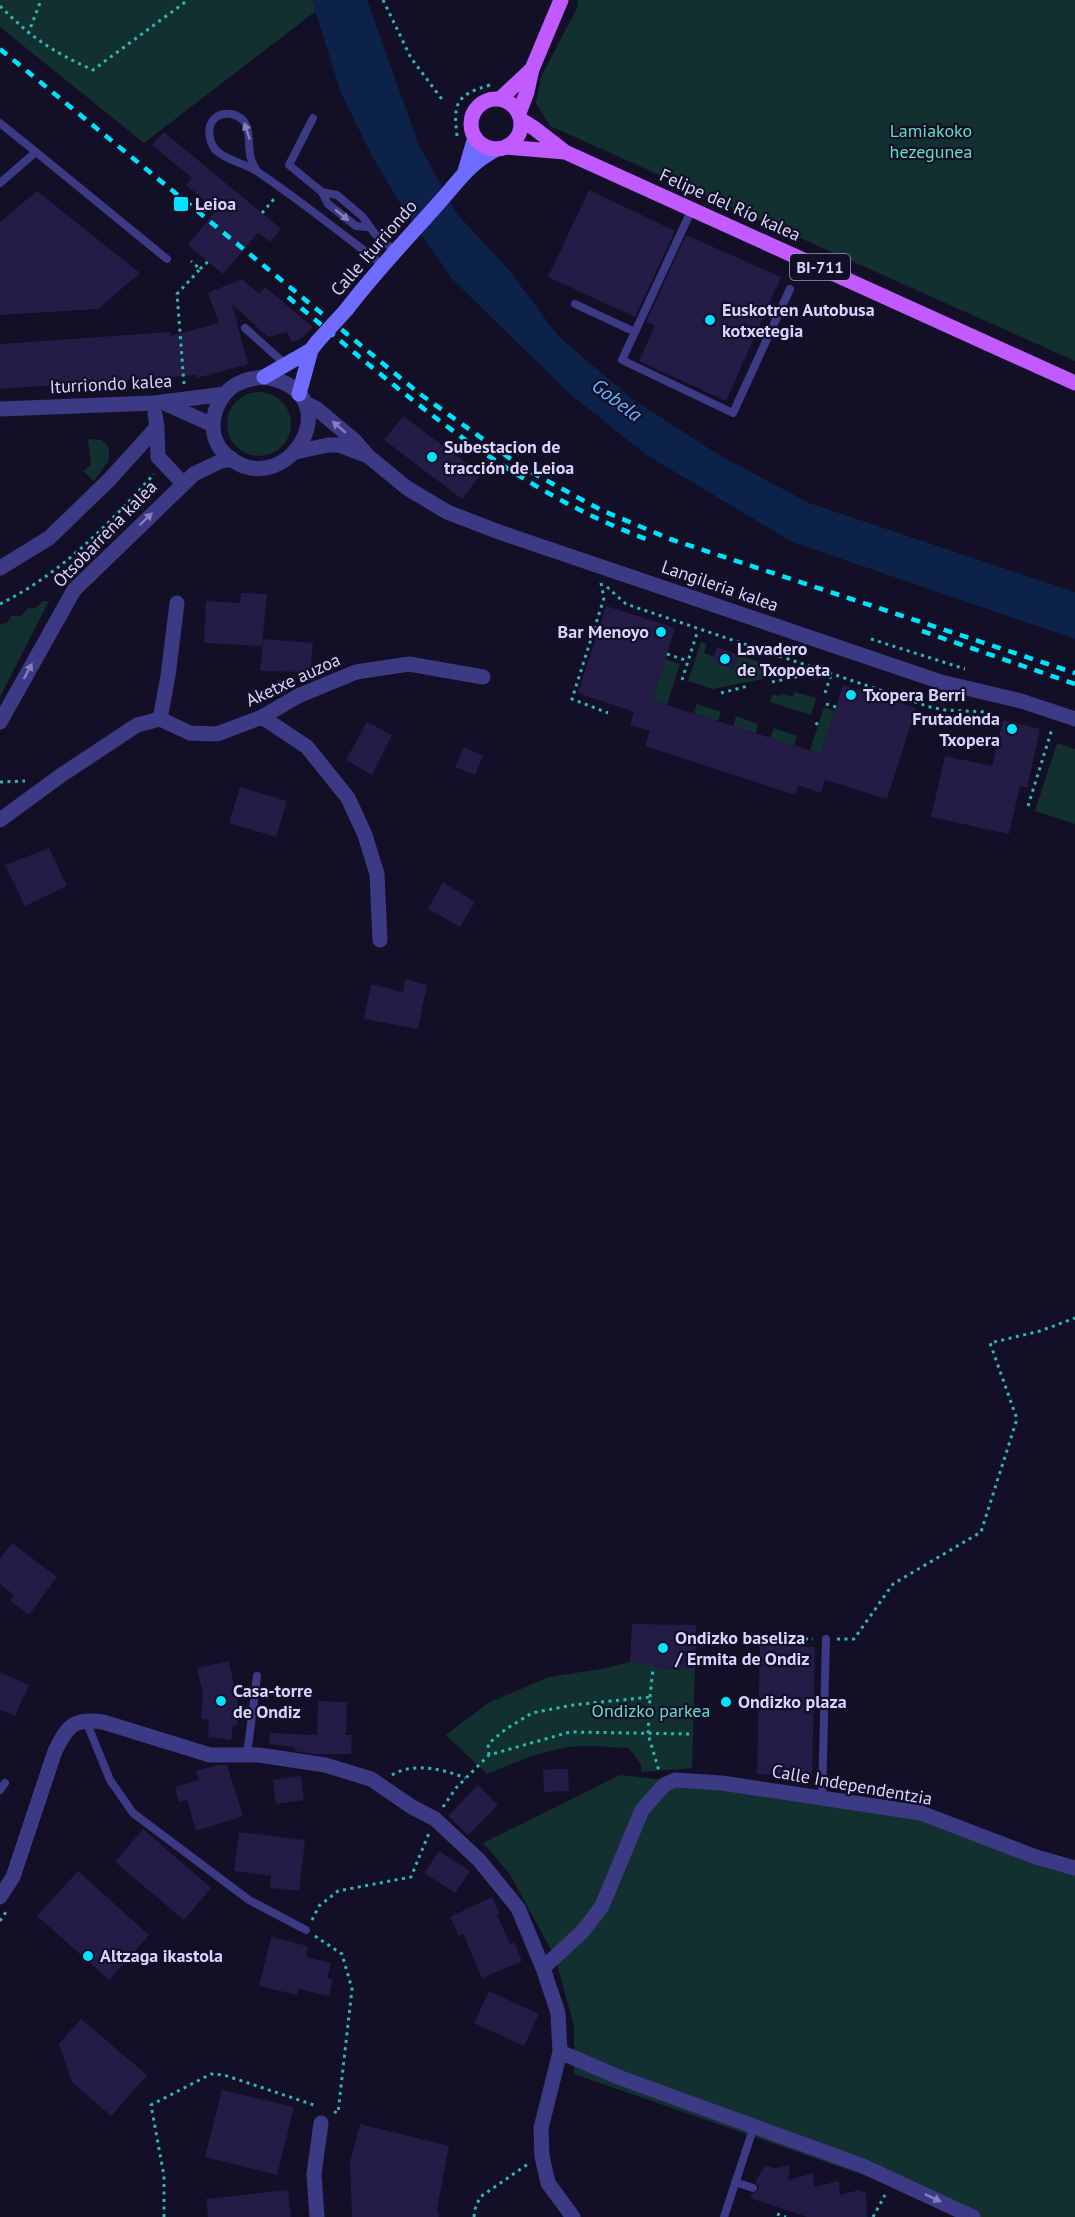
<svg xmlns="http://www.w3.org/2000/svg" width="1075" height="2217" font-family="'PT Sans',sans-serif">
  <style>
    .green { fill: #12302f }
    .water { fill: #0c2248 }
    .building { fill: #241b47 }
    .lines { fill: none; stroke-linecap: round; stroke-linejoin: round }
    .path { stroke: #2fb8b0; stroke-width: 3; stroke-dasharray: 3 4.5; stroke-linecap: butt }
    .lane { stroke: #3d3a85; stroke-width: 8 }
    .street { stroke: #3d3a85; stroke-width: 15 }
    .secondary { stroke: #6f6bff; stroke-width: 15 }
    .primary { stroke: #c25bff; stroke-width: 15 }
    .rail { stroke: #00e5ff; stroke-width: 4.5; stroke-dasharray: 9 8; stroke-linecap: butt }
    .secondary-bridge { stroke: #6f6bff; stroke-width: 15 }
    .oneway { fill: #837fbc }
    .poi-dot { fill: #00e5ff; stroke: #130f26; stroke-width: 2 }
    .labels { text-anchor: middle; stroke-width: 4.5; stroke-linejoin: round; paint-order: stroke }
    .shield { fill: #130f26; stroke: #9e99be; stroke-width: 1.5 }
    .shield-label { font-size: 16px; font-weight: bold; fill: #d9d4ff }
    .park-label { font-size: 18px; fill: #5fe0c0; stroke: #130f26 }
    .poi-label { font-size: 18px; font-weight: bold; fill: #d9d4ff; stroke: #130f26; text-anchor: start }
    .street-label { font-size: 18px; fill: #d9d4ff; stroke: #130f26 }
    .water-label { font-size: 20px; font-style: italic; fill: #62b6ff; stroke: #130f26 }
  </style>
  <rect width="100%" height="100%" fill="#130f26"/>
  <!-- green -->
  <path class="green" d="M0,0H312L316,11L144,143L0,27Z
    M578,0H1075V361L550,126L536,103L541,77L577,8Z
    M227 424a32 32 0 1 1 64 0a32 32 0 1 1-64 0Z
    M88,439L102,440L109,448V460L94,481L83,471L91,465Z
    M43,601H49L0,697V624L7,623L11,616H21L28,608H35Z
    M701,642L707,644L704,653L714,657L713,662L733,669L738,655L792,673L713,689L688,681Z
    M665,659L680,664L667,705L652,700Z
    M795,692L816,698L811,715L770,702L773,694L780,696L781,693L793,697Z
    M697,704L721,712L718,721L694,713Z
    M824,707L835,711L821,754L810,750Z
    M736,716L758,724L756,733L733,726Z
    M774,728L797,736L794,746L770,738Z
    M1057,743L1075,749V824L1035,811Z
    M630,1662L653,1663V1668L695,1669L692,1768L641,1772V1764L629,1748C607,1747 584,1744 563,1748C536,1753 511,1764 487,1774L446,1735L488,1703L549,1677L607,1668Z
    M620,1775L822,1798L921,1813L1075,1868V2217H975L968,2215L866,2176L574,2074V2026L555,1957L509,1873L483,1843Z"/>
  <!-- water -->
  <path class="water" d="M312,0H367L419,145L457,214L509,270L558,336L631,398L719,455L809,503L1075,592V639L792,542L645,454L570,394L453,280L404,210L371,154L341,93Z"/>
  <!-- building -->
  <path class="building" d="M164,132L281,229L270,242L258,233L223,274L188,245L216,210L186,185L192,178L152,145Z
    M589,190L675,231L635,317L548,277Z
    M37,191L140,273L98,309L0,315V222Z
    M686,235L781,277L726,401L639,361L655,326L646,322Z
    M242,279L259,294L265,287L313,327L301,339L292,342L287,332L268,337L232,304L248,364L197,378L196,375L0,389V344L170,332V336L219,323L208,293Z
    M403,416L481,474L462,499L384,440Z
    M241,593L267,594L262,646L204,643L206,601L240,603Z
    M606,606L675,628L652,700L667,705L821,754L843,685L916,708L887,799L825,780L821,793L798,785L795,795L645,746L650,731L630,725L634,712L578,693Z
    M263,639L313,643L310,672L260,671Z
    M717,647L738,655L733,669L712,662Z
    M1003,720L1040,729L1027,788L1020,786L1009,834L931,817L945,756L992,766Z
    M367,722L392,735L372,775L346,760Z
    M464,747L483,756L475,775L455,767Z
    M240,787L287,801L276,837L229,823Z
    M49,848L67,886L25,906L5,865Z
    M443,882L475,902L460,927L428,909Z
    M405,979L427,985L418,1029L364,1019L371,984L403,992Z
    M12,1543L57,1577L29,1615L10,1601L14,1595L0,1584V1559Z
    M632,1624L696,1625L695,1669L653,1668V1663L630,1662Z
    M760,1644L815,1647L812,1777L757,1774Z
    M229,1661L239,1710L237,1726L233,1725L231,1740L208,1737L209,1720L201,1719L203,1693L197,1668Z
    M0,1672L29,1685L15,1716L0,1710Z
    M318,1701L347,1702L346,1735H352L351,1754H314L295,1751V1747L269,1744L270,1733L317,1735Z
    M218,1765H227L243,1816L196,1831L187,1800L179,1802L175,1787L199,1780L196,1771Z
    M555,1769H568L569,1791L544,1792L543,1770Z
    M301,1776L304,1800L276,1804L273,1780Z
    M478,1785L498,1805L468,1835L448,1816Z
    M143,1829L211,1888L184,1920L115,1862Z
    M239,1832L305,1840L299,1891L270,1888L271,1876L234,1871Z
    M439,1851L470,1871L455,1893L424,1873Z
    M78,1871L149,1935L109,1980L37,1916Z
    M492,1897L500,1914L497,1915L510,1944L514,1942L522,1961L482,1978L463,1934L459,1936L450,1917Z
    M271,1937L308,1946L306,1957L331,1963L327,1978L333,1980L329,1996L298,1989L297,1995L259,1986Z
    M489,1991L539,2014L524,2046L474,2023Z
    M81,2019L147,2075L111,2116L72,2082L59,2044Z
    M222,2090L294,2107L277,2175L205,2157Z
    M360,2124L449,2146L437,2209L439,2217H352L350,2162Z
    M790,2165L788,2180L813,2173L814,2187L839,2181L840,2195L859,2190L866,2193L867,2217H807L750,2198L752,2194L758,2190L759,2186L755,2182L765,2166L775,2168Z
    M288,2190L291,2217H208L206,2199Z"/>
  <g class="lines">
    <!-- path -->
    <path class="path" d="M383,0L411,58L444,102
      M0,6C32,38 51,51 93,70L188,0
      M28,34L41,0
      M457,136C453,103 456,95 490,85
      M262,213L274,199
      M200,269L211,259
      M184,384L177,294L200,269L191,261
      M601,583L604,598L572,699L608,713
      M607,587L626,604L930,707L945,710L987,712
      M0,604C61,574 109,524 154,474
      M871,639L965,669
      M667,654L688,661
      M682,680L698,630
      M772,682L819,672
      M721,693L748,686
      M825,693L831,675
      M826,704L836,707
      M816,725L818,721
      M0,782L25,781
      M1028,806L1052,729
      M760,1638L813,1639
      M837,1639H854L893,1584L981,1532L1017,1419L990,1343L1040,1331L1075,1318
      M650,1697L653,1668
      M489,1755L488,1744L506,1729L532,1713L573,1705L650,1697L648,1734L659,1771
      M392,1775C413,1762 444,1769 465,1778
      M443,1807L456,1788L489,1755L570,1732L692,1734
      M312,1920L319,1906L338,1891L411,1877L429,1833
      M0,1921L6,1912
      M315,1936L342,1954L352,1989L338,2113L332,2111
      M777,2214L786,2217
      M164,2217V2176L151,2105L211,2074L224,2075L317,2106
      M474,2217L475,2209L480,2197L528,2164
      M873,2217L885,2195"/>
    <!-- lane -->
    <path class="lane" d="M313,118L289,165L322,192L328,204L356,226L368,227
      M0,123L36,152L0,183
      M36,152L167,259
      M257,171C255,168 252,163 251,159C246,142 255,119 231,114C224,113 219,114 214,119C206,127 209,145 218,152C229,161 246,164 258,172C301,201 342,234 383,265
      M322,192L337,195L363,217L375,234L395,251
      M692,209L622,360L733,413L790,289
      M575,304L635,332
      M245,328L285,364
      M86,1721L110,1780L133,1813L249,1900L306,1930
      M247,1755L257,1676
      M0,1790L5,1783
      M822,1798L826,1639
      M735,2182L753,2188
      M724,2217L754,2126"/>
    <!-- street -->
    <path class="street" d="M264,377C357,392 284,509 225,454C204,434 213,397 237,384C246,379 254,378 264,377Z
      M164,403L213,425
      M306,403L317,409L354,440L368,456L407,488L447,512L499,532L941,682L1021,701L1075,719
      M0,409L154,403L225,394
      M157,427L158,457L178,478
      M296,452L328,445H339L368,456
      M0,568L49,538L109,480L157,427L155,414
      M262,717L307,747L348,798L365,835L377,874L380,940
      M160,719L168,676L177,603
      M0,722L74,590L194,474L221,461L232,459
      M0,820L60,776L137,725L160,719L190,733L217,734L262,717L298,696L356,672L409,664L483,677
      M0,1897L13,1877L55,1751C68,1725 74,1718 103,1722L210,1755H259L325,1765L371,1779L412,1807L435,1819L479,1860L518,1908L543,1968L558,2013L560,2052L541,2128L542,2156L548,2183L573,2217
      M543,1968L583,1931L602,1906L642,1810L664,1785L675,1780L722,1783L921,1813L1036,1857L1075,1868
      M560,2052L621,2078L863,2166L973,2217
      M317,2217L314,2174L321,2123"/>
    <!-- secondary -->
    <path class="secondary" d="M465,171L475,137
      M347,309C375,272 407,239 437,205C459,181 467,165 497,149
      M264,377L311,350L317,342
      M299,394L311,350"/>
    <!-- primary -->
    <path class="primary" d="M500,99L532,69
      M471 124a25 25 0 1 1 50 0a25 25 0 1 1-50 0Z
      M519,113L527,92L532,69L561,0
      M521,120L534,128L565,152L1075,383
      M505,147L565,152"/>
    <!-- rail -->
    <path class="rail" d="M0,49L420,394L522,467L601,510L670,539L1075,673
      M288,297C401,391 505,486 646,539
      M922,631L1075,684"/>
    <!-- secondary-bridge -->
    <path class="secondary-bridge" d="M317,342L347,309"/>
  </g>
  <!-- one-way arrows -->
  <defs><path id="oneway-solid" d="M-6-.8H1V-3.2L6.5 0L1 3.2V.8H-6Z" transform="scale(1.5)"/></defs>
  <g class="oneway">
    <use href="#oneway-solid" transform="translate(247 131) rotate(-108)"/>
    <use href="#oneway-solid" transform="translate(342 215) rotate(39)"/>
    <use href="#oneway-solid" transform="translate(339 427) rotate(-139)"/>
    <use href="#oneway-solid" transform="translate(146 519) rotate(-44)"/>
    <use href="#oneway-solid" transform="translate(28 671) rotate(-62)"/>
    <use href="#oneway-solid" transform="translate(933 2198) rotate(25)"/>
  </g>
  <!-- markers -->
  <g class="poi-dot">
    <rect x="173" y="196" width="16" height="16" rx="3"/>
    <circle cx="710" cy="320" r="6"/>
    <circle cx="432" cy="457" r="6"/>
    <circle cx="661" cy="632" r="6"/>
    <circle cx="725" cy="659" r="6"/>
    <circle cx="851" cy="695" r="6"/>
    <circle cx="1012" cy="729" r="6"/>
    <circle cx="663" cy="1648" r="6"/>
    <circle cx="221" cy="1701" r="6"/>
    <circle cx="726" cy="1702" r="6"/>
    <circle cx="88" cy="1956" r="6"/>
  </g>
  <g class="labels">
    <!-- shield labels -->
    <rect class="shield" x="790" y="254" width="60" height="26" rx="4.5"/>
    <g class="shield-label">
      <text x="820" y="273">BI-711</text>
    </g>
    <!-- park labels -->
    <g class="park-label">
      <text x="931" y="137">Lamiakoko<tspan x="931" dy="21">hezegunea</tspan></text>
      <text x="651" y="1717">Ondizko parkea</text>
    </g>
    <!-- poi labels -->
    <g class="poi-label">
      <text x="195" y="210">Leioa</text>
      <text x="722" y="316">Euskotren Autobusa<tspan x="722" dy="21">kotxetegia</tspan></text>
      <text x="444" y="453">Subestacion de<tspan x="444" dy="21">tracción de Leioa</tspan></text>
      <text x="649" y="638" text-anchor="end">Bar Menoyo</text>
      <text x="737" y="655">Lavadero<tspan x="737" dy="21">de Txopoeta</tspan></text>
      <text x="863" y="701">Txopera Berri</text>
      <text x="1000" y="725" text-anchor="end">Frutadenda<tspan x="1000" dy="21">Txopera</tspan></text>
      <text x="675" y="1644">Ondizko baseliza<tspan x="675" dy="21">/ Ermita de Ondiz</tspan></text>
      <text x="233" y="1697">Casa-torre<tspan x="233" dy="21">de Ondiz</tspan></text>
      <text x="738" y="1708">Ondizko plaza</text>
      <text x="100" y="1962">Altzaga ikastola</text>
    </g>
    <!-- street labels -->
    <g class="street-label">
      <text transform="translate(730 205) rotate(24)" y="6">Felipe del Río kalea</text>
      <text transform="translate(374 248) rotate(-49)" y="6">Calle Iturriondo</text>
      <text transform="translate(111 384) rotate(-3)" y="6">Iturriondo kalea</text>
      <text transform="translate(105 534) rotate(-46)" y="6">Otsobarrena kalea</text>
      <text transform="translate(720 586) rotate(19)" y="6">Langileria kalea</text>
      <text transform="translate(293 680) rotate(-25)" y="6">Aketxe auzoa</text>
      <text transform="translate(852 1785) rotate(10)" y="6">Calle Independentzia</text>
    </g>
    <!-- water labels -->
    <g class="water-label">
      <text transform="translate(617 400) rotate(37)" y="7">Gobela</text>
    </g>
  </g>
</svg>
